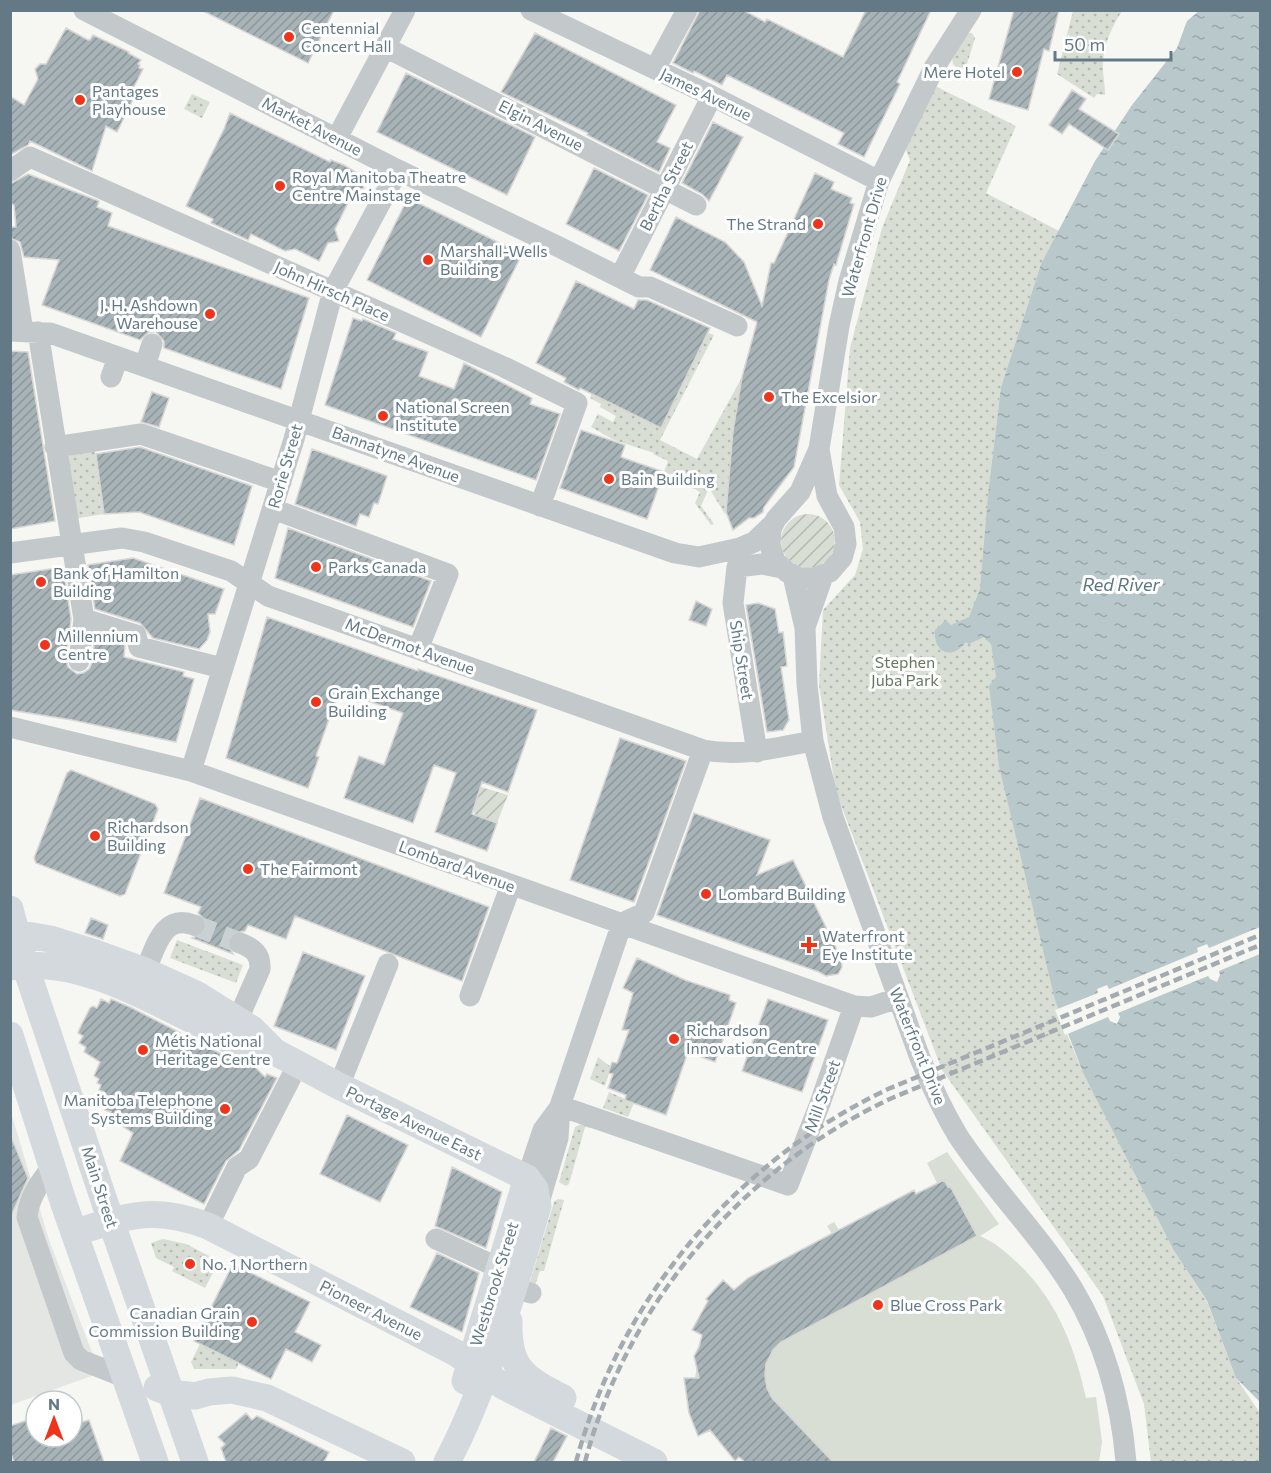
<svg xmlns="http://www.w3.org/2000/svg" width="1271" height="1473" font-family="Commissioner,sans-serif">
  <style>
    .built { fill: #e4e6e4 }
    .grass { fill: url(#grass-dots) }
    .garden { fill: url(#garden-furrows) }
    .pitch { fill: #d8ded3 }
    .water { fill: url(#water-ripples) }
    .pier { fill: #f6f6f3 }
    .building { fill: url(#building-hatch); stroke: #d8d7d5; stroke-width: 1.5 }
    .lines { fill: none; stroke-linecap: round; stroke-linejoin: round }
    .minor-tunnel { stroke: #cad1d2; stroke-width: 21; stroke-dasharray: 21 10; stroke-linecap: butt }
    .minor { stroke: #c3c8cb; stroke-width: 21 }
    .major { stroke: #d4d9dd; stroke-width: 27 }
    .rail { stroke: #a3abb0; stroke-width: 4.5; stroke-dasharray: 9 4.5; stroke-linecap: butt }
    .poi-dot { fill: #ee341b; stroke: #fff; stroke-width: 2 }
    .labels { text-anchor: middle; stroke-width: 6; stroke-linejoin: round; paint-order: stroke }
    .poi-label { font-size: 16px; fill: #637a86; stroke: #fff; text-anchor: start }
    .street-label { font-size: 16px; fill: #637a86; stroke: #fff }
    .park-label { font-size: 16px; fill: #66775f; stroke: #fff }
    .water-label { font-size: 18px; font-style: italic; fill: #5a767c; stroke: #fff }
  </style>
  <defs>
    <pattern id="grass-dots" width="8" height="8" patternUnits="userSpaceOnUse" patternTransform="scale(1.5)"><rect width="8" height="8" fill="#d8ded3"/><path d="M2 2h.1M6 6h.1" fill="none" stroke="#b3b9b1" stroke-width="1.8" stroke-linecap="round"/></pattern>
    <pattern id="garden-furrows" width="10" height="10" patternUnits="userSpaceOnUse" patternTransform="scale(1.5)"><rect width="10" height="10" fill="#d8ded3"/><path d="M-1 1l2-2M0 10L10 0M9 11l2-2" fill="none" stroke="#b3b9b1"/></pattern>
    <pattern id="water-ripples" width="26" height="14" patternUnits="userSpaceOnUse" patternTransform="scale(1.5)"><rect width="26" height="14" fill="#b9c8ca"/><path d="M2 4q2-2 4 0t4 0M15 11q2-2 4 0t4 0" fill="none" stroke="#9aa7aa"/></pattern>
    <pattern id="building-hatch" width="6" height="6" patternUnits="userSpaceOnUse" patternTransform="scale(1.5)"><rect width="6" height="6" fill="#a7b3b7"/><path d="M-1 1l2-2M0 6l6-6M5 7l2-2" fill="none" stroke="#8c979a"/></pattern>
  </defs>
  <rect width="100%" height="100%" fill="#f6f6f3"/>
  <!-- built -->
  <path class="built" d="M10,1109L49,1240L100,1373L11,1405Z"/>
  <!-- grass -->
  <path class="grass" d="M1073,11H1122C1113,25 1104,43 1103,60C1102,72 1105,83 1105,95L1097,94L1094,98L1057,74Z
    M972,33L975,38L967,64L963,68L956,67L953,64L952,58L968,34Z
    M935,86L1016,126L986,193L1059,231L1041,264L1001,387L989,485L991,644L1062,1022L1084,1075L1174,1251L1207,1302L1236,1378L1260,1413V1462H1151L1144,1404L1103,1296L942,1070L836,792L819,685L823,610L855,575L863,549L860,522L839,485L850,348L882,228L910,160L905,148Z
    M192,94L210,102L202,118L184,109Z
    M708,333L714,335L660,440L697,459L741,379H743L733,431L726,512L725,514L709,488L701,506L714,524L711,525L695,503L700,492L664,472L668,461L653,454L654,453L614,440L591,427L598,414L613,422L616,416L600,407L601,404L590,398L592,394L661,428Z
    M94,445L104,514L73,519L65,456Z
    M177,940L243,965L236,983L170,958Z
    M598,1057L611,1067L605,1086L590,1079Z
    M609,1092L634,1103L628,1117L603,1108Z
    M581,1124L597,1129L585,1127L569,1184L566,1186L559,1182L575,1127Z
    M558,1199L564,1200L544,1271H540L535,1285L530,1282L554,1202Z
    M163,1239L186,1244L219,1261L205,1288L172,1271L174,1267L156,1258L151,1243Z
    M200,1344L239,1363L236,1369H194L191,1362Z"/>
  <!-- garden -->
  <path class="garden" d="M781 541a27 27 0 1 1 54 0a27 27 0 1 1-54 0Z
    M481,787L508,795L497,823L476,816L473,810Z"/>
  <!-- pitch -->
  <path class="pitch" d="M947,1152L999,1224L980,1236C992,1241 1001,1248 1011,1257C1054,1294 1074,1343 1086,1398L1096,1397L1102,1442L1099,1462H745L739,1457L735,1461L710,1431L698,1436L689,1413L701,1408L695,1378L697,1365L694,1359L702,1335L692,1330L708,1301L706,1299L723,1280L734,1289L748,1278L832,1234L827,1226L834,1222L839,1230L937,1183L927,1163Z"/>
  <!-- water -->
  <path class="water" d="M1199,11H1260V1402L1236,1378L1207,1301L1174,1251L1084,1075L1055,1000L999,766L989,686L996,677L991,644L984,637L969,644L966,642C952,661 933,653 935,630L946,620L951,625L969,617L980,589L989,485L1001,387L1041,264L1095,161L1132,105L1177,48L1187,21Z"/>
  <!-- pier -->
  <path class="pier" d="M1260,927V954L1219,971L1220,975L1217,982L1210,979L1208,976L1118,1013L1120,1017L1117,1024L1110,1021L1108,1017L1065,1035L1055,1010L1098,993L1097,989L1107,985L1109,989L1198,952L1197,948L1207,944L1209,948Z"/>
  <!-- building -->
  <path class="building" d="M201,10H334L308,63Z
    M700,10H743L765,22L767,19L843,57L866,10H931L897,82L900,84L864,157L838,144L844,133L727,75L722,85L694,71L693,73L673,63Z
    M1014,10H1059L1049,51L1044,49L1028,110L989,99Z
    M66,28L88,40H90L93,35L129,52L128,53L141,60L138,64L140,65L139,68L143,69L132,91L136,93L117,132L106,126L92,171L30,141L28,145L10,155V96L24,105L38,79L35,69L40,64H46Z
    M535,33L676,105L657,142L670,148L659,172L587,135L588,133L501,92Z
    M406,73L535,137L507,195L377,132Z
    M1072,90L1086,99L1079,109L1119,134L1108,150L1069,124L1062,134L1049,125Z
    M230,113L330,162L331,160L344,165L360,175L364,188L354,191L335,229L339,241L328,243L319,261L295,249L285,251L251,234L248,240L211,223L213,219L186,206L224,129Z
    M713,122L743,137L709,201L702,194L682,183Z
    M594,168L648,195L619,251L566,224Z
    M815,173L834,182L831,189L852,198L850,203L854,204L836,265L834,264L829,280L794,467L764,507L763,512L754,518H749L733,530L726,512L733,431L742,377L757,322L650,270L676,217L725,242L744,262L762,306L771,263H774Z
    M28,174L99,201L97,207L112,213L108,226L309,298L281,389L164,348V341L156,332H149L140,340L42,305L59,260L24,257L20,242L10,238V227H16L14,205L10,203V184Z
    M408,198L522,254L481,337L367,280Z
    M576,281L634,309L638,300H647L710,328L661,428L580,388L579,390L564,382L566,378L536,363Z
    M353,318L362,321L363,319L396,333L393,339L428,352L419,376L454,389L464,363L532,398L530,404L560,414L536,480L325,405Z
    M10,351L28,352L55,521L10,529Z
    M152,392L169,398L159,427L141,422Z
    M581,430L625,445L621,457L664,472L647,519L560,488Z
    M140,447L252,486L234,545L139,512L104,514L96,454Z
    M312,449L387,476L378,504L374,503L369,517L360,514L356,526L295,504Z
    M288,528L431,581L413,627L275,578Z
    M133,558L224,589L215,614H208L210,632L207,640L199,649L153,638L140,623L95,609L88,565Z
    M63,567L71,619L66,659L68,667L77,674L83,673L89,669L92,663L95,636L125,645L124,657L184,672L183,676L194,679L176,742L72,720L10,710V575Z
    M696,601L712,609L706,626L689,620Z
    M758,603L775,609L779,633L783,632L787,666L781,667L789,720L783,730L767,732L746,605Z
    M267,617L418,671V669L537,710L508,792L482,782L472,814L497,823L487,851L435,832L456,773L434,765L413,823L344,798L359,756L384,765L403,713L339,691L316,756L319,757L308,788L226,758Z
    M620,738L686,761L634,902L570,880Z
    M71,770L155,804L158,809L125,894L120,896L36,863L34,858L67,773Z
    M200,798L489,907L462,981L295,916L286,939L248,925L245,931L233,933L229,938L227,944L233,954L192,938L203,934L206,928V921L198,913L201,907L164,893Z
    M694,813L770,840L757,875L793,860L841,958L842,967L838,974L826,976L819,972L657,915Z
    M91,918L108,925L103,939L85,933Z
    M303,952L365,976L336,1050L274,1026Z
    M637,958L685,980L730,995L729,1000L736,1003L715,1062L688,1052L666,1115L625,1100L626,1095L608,1088L613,1074L608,1073L612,1062L617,1063L629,1030H622L633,993L623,988Z
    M101,999L109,1003L111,999L130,1007L231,1059L253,1065L265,1077L267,1074L277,1078L239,1150L226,1161L204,1204L120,1161L133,1133L108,1117L111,1112L105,1110L108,1106L103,1103L106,1099L101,1096L104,1092L99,1090L101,1085L97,1083L99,1079L94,1076L100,1062L84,1052L86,1047L79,1043L83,1036L78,1033L79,1030L90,1008L93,1006L97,1008Z
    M768,999L828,1020L802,1092L742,1071Z
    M347,1115L408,1145L380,1202L320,1174Z
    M10,1134L28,1178L10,1218Z
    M452,1167L502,1192L486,1248L435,1226Z
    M944,1180L948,1187L950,1186L977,1236L781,1342L773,1350L766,1364L765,1376L767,1388L772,1398L833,1462H745L739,1457L735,1461L710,1430L698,1436L689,1413L684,1378H699L694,1356L699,1347L702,1335L692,1330L708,1301L706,1299L723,1280L734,1290L748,1278L914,1190L916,1194Z
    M437,1253L479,1273L462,1332L410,1307Z
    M233,1264L310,1302L295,1332L321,1345L312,1362L286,1349L271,1379L194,1341Z
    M246,1413L252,1420L257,1416L329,1452L324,1462H226L221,1448L225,1444L218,1437Z
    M36,1417V1437H72V1420L79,1423L89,1420L104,1462H14L10,1451V1426Z
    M551,1428L567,1436L553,1462H534Z"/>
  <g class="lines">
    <!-- minor-tunnel -->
    <path class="minor-tunnel" d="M194,925L240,943"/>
    <!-- minor -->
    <path class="minor" d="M84,10L398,170L561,248L639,287H650L737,326
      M531,10L712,96L879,181
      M385,47L696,205
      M655,69L687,10
      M337,138L405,10
      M10,171L30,157L504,367L577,403L540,506
      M10,250L23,331
      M620,277L712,96
      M10,331L50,333L675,553L699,557L740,548L754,542L774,523
      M38,332L84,619L79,661
      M145,366L152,344
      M111,377L118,357
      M55,447L141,434L281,482
      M819,449L827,496L844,527L846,544L842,558L830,572L814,578H800L787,572L775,561L770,545L771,529L776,519L800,492L819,449L839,326L849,281L879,181L934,68L971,10
      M273,509L448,574L418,649
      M10,553L122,538L144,542L231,571L268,596L703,750C741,757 775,748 813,741
      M793,576L805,628L807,684L813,741L833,817L920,1058C931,1085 943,1111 958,1136C993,1189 1040,1235 1073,1289C1104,1341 1121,1402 1126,1462
      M84,619L136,635L139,647L222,668
      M805,627L823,576
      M10,727L191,771L854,1006L871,1007L898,998
      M757,752L733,603L737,567L762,564L782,568
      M191,771L294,439L333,291L398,170
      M622,923L644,913L703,750
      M145,971C156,948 162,913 194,925
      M470,996L511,885
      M223,1023L238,1019L260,969C261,954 253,948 240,943
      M339,1086L388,964
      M560,1106L788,1185L819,1106L854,1006
      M52,1167C40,1182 29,1197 27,1217L74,1353L81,1360L124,1377
      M527,1178L543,1130L560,1107
      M538,1206L558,1138L560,1106L622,923
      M208,1226L237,1167L249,1159L298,1064
      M436,1239L512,1274
      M513,1288L531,1293"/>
    <!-- major -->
    <path class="major" d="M10,909L25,965L111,1221L195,1462
      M10,932L50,939L95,953L145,971L196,994L252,1029L275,1052L339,1086L527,1178L535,1189L538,1206C512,1293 489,1382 447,1462
      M10,967C78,956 147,998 206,1027C218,1034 230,1042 243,1047C253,1050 265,1050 275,1052
      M10,1035L64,1204L155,1462
      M74,1233C127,1216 153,1205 208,1226L456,1353L503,1386L654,1462
      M509,1321C508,1369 523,1377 563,1398
      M465,1381L527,1178
      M157,1388L171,1393L195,1396L209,1392L232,1390L267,1398L402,1462"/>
    <!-- rail -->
    <path class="rail" d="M576,1462C620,1298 735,1162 888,1089L1260,935
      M585,1462C626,1304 744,1167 892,1098L1260,945"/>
  </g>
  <!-- markers -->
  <g class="poi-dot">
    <circle cx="289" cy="37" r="6"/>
    <circle cx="1017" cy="72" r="6"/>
    <circle cx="80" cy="100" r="6"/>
    <circle cx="280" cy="186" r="6"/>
    <circle cx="818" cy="224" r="6"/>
    <circle cx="428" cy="260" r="6"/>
    <circle cx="210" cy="314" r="6"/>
    <circle cx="769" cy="397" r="6"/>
    <circle cx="383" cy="416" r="6"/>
    <circle cx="609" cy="479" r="6"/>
    <circle cx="316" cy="567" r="6"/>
    <circle cx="41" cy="582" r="6"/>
    <circle cx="45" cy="645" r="6"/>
    <circle cx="316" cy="702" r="6"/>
    <circle cx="95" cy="836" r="6"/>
    <circle cx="248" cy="869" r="6"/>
    <circle cx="706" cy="894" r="6"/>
    <path d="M806 936h6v6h6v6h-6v6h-6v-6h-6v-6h6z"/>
    <circle cx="674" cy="1039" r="6"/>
    <circle cx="143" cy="1050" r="6"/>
    <circle cx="225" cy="1109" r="6"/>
    <circle cx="190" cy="1264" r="6"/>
    <circle cx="878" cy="1305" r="6"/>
    <circle cx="252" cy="1322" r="6"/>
  </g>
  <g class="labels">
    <!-- poi labels -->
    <g class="poi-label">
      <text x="301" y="34">Centennial<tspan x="301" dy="18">Concert Hall</tspan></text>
      <text x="1005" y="78" text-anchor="end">Mere Hotel</text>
      <text x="92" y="97">Pantages<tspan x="92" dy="18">Playhouse</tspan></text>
      <text x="292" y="183">Royal Manitoba Theatre<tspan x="292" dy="18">Centre Mainstage</tspan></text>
      <text x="806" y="230" text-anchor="end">The Strand</text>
      <text x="440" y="257">Marshall-Wells<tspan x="440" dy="18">Building</tspan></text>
      <text x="198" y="311" text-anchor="end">J. H. Ashdown<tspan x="198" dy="18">Warehouse</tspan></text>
      <text x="781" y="403">The Excelsior</text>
      <text x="395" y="413">National Screen<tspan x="395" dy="18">Institute</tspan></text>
      <text x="621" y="485">Bain Building</text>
      <text x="328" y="573">Parks Canada</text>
      <text x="53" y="579">Bank of Hamilton<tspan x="53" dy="18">Building</tspan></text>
      <text x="57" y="642">Millennium<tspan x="57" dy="18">Centre</tspan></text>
      <text x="328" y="699">Grain Exchange<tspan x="328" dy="18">Building</tspan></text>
      <text x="107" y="833">Richardson<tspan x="107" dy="18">Building</tspan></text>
      <text x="260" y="875">The Fairmont</text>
      <text x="718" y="900">Lombard Building</text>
      <text x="822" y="942">Waterfront<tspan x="822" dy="18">Eye Institute</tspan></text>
      <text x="686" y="1036">Richardson<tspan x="686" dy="18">Innovation Centre</tspan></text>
      <text x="155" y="1047">Métis National<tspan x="155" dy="18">Heritage Centre</tspan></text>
      <text x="213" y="1106" text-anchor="end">Manitoba Telephone<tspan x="213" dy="18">Systems Building</tspan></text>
      <text x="202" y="1270">No. 1 Northern</text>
      <text x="890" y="1311">Blue Cross Park</text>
      <text x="240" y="1319" text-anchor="end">Canadian Grain<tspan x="240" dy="18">Commission Building</tspan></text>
    </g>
    <!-- street labels -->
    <g class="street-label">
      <text transform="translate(706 94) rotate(26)" y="6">James Avenue</text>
      <text transform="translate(541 125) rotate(27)" y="6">Elgin Avenue</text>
      <text transform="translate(312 126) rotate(27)" y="6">Market Avenue</text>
      <text transform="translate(666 186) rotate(-63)" y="6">Bertha Street</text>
      <text transform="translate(864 237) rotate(-74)" y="6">Waterfront Drive</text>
      <text transform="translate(332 291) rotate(24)" y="6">John Hirsch Place</text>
      <text transform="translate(396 454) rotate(20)" y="6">Bannatyne Avenue</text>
      <text transform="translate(285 466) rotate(-74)" y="6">Rorie Street</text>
      <text transform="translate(410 646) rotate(20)" y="6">McDermot Avenue</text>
      <text transform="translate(742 660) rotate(81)" y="6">Ship Street</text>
      <text transform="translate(457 866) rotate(20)" y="6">Lombard Avenue</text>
      <text transform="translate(918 1046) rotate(68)" y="6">Waterfront Drive</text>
      <text transform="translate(822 1096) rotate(-70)" y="6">Mill Street</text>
      <text transform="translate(414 1123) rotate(26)" y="6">Portage Avenue East</text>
      <text transform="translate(100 1187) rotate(72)" y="6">Main Street</text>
      <text transform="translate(494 1284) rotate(-73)" y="6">Westbrook Street</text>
      <text transform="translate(371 1310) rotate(27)" y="6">Pioneer Avenue</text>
    </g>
    <!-- park labels -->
    <g class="park-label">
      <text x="905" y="668">Stephen<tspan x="905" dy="18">Juba Park</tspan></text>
    </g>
    <!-- water labels -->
    <g class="water-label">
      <text x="1121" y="591">Red River</text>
    </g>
  </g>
  <!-- border -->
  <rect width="1271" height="1473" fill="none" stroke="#637a86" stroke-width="24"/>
  <!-- north arrow -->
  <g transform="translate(54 1419)"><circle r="28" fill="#ffffff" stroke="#c1cacf" stroke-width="1.5"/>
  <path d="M0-4.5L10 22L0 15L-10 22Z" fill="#ee341b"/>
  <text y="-9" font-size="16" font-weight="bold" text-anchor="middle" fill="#637a86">N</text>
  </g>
  <!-- scale -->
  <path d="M1055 51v9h116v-9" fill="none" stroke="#637a86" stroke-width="3"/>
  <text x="1064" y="51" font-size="18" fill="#637a86" stroke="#ffffff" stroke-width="4.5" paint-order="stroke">50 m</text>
</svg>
